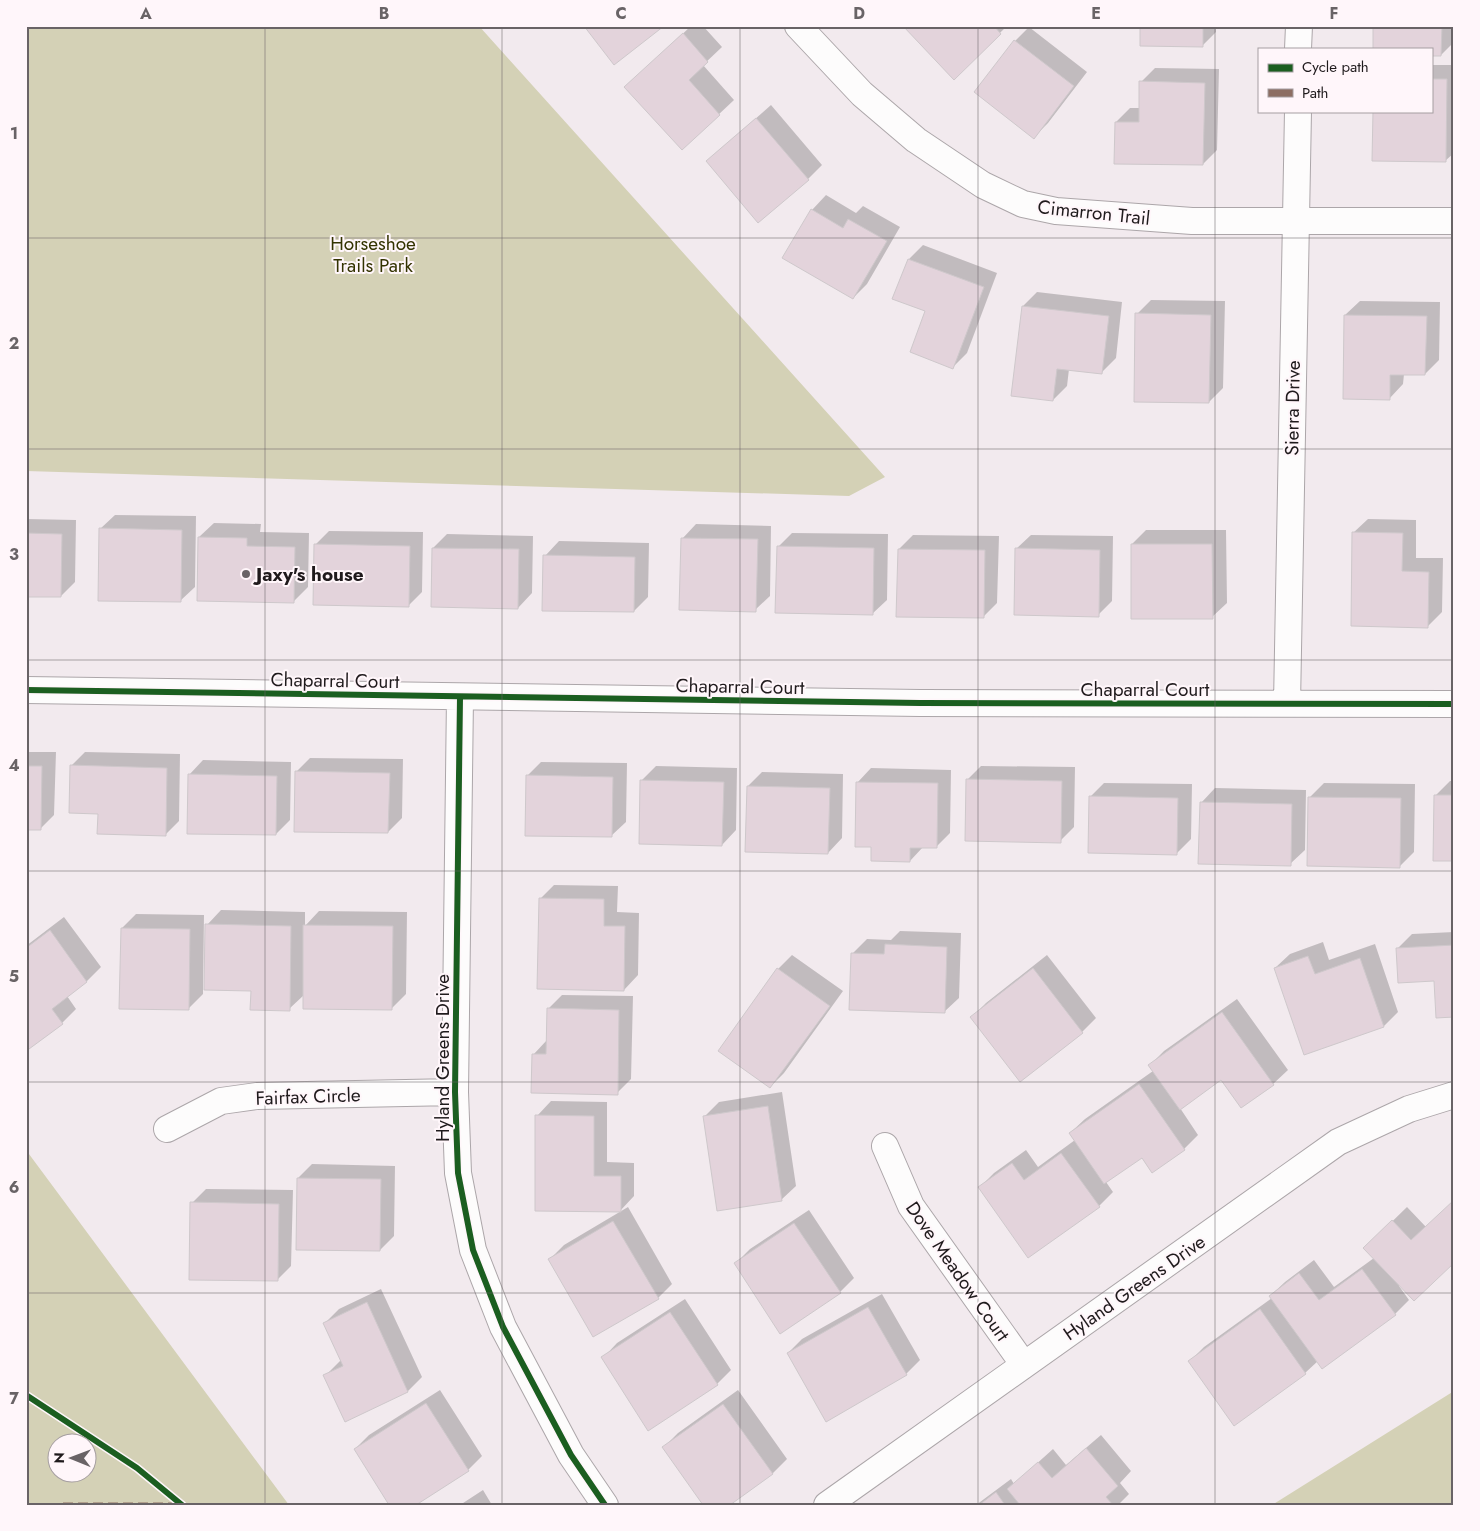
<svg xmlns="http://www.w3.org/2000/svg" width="1480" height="1531" font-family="Jost,sans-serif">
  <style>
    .green { fill: #d4d1b6; fill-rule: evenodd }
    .shadow { fill: #0003 }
    .building { fill: #e3d3db; stroke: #cec8cb }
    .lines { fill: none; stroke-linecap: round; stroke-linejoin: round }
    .street-casing { stroke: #aca6a9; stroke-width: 28 }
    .street { stroke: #fdfcfc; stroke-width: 26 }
    .quiet { stroke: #8d6e63; stroke-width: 5; stroke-dasharray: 10 5; stroke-linecap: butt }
    .cycleway-casing { stroke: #fff6fa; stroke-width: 9 }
    .cycleway { stroke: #1b5e20; stroke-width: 6 }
    .grid { fill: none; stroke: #696366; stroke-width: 1; stroke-opacity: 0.55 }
    .poi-dot { fill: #696366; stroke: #fff6fa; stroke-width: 2 }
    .labels { text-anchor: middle; stroke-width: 4; stroke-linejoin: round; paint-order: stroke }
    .street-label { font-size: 19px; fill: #1f1a1c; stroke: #fff6fa }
    .park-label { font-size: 19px; fill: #333301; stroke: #fff6fa }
    .poi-label { font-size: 19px; font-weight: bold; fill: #1f1a1c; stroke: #fff6fa; text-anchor: start }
    .neatline { fill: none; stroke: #696366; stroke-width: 2 }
    .grid-label { font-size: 16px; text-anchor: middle; font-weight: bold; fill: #696366 }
  </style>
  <rect width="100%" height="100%" fill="#f2eaee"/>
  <!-- green -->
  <path class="green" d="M26,26H479L885,477L849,496L26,471Z
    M26,1150L289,1505H26ZM58,1444H88V1474H58Z
    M1454,1391V1505H1272Z"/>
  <!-- shadow -->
  <path class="shadow" d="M691,26H703L722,47L703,65L734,100L682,149L626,87Z
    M905,26H1007L954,78Z
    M1142,26H1216V32L1202,46Z
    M1375,26H1454V42L1441,55L1431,49Z
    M1029,27L1087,72L1048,123L1034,137L1015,41Z
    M1431,65H1454V153L1445,161L1431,111Z
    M1155,68L1219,69L1217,150L1203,164L1116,122L1130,108H1140L1141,82Z
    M771,105L822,165L808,179L707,161Z
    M826,195L856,213L863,206L900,227L867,284L853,298L812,210Z
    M923,245L997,273L967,353L953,367L927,311L909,259Z
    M1037,292L1122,302L1116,358L1101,373L1069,369L1067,386L1053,400L1023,306Z
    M1151,300L1225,301L1223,388L1209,402L1137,314Z
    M1360,301L1440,302L1439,360L1425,374H1404L1403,384L1389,399L1345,315Z
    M115,515L196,516L195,587L180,601L100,529Z
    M26,519L76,520L75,582L61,596L26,595Z
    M1368,519L1416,520V558H1443L1442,612L1428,626L1353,533Z
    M214,523L261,524L260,532L309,533L308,587L294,601L199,537Z
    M696,524L771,526L770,596L755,610L682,539Z
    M1146,530H1226L1227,603L1212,617L1132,544Z
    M329,531L423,532L422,592L408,606L315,545Z
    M792,533L888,534L887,600L872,614L778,547Z
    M447,534L533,536L532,593L518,608L433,548Z
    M913,535L999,536L997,603L983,617L899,549Z
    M1031,535L1113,536L1112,601L1098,615L1016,549Z
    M559,541L649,543L648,597L634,611L545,556Z
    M26,752H56L54,815L40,829H26Z
    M85,752L180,754L179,821L165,835L99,812L71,766Z
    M310,758L403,759L402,818L388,832L296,772Z
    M203,760L291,762L290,820L276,834L189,775Z
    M541,762L627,763L626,822L611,836L527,776Z
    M656,766L737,768L736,830L722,845L642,780Z
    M981,766L1075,767L1074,827L1060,841L967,780Z
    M871,768L951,770L950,833L936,847H923L910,861L872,846L857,783Z
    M762,772L843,774L842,838L828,853L748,786Z
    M1450,781H1454V860L1436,795Z
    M1104,783L1192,784L1191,839L1177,853L1090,797Z
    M1324,783L1415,784L1414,852L1400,866L1310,797Z
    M1215,788L1306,790L1305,850L1290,864L1201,803Z
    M554,885L618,886L617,912L639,913L638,975L624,990L540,899Z
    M221,910L305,912V926L319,911L407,912L406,994L392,1008L304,995L289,1009L252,989L207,925Z
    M136,914L204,915L203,994L188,1009L122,928Z
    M64,917L101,967L87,981L67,996L76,1009L62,1023L29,1047L26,1043V946Z
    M900,931L961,933L959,998L944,1012L853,953L867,939L891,940Z
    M1454,932V1016L1435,980L1398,948L1412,934Z
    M1323,942L1329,960L1375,944L1398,1012L1384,1026L1305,1054L1275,968L1290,954Z
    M792,955L843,991L784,1073L770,1087L778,969Z
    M1047,955L1096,1018L1082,1032L972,1017L986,1003Z
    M562,995L633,996L631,1079L617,1093L533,1055L547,1040L548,1009Z
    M1237,999L1288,1070L1273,1084L1242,1107L1221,1078L1180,1108L1198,1135L1184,1149L1142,1156L1106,1182L1113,1192L1099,1206L980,1187L994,1173L1026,1150L1038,1167L1075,1140L1070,1133L1085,1119L1153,1071L1150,1065L1164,1051Z
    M782,1092L796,1186L781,1200L705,1116L719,1102Z
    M551,1101L607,1102V1162L634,1163V1196L620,1211L537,1116Z
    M312,1164L395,1166L394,1236L380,1250L298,1178Z
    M206,1189L293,1190L291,1266L277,1280L192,1203Z
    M628,1207L672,1284L658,1298L550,1259L564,1245Z
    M1407,1207L1426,1227L1399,1286L1409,1300L1395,1314L1318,1361L1305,1373L1190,1361L1204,1347L1272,1298L1270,1296L1285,1282L1314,1260L1334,1287L1374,1258L1365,1248Z
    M809,1210L854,1278L840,1292L735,1264L750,1249Z
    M381,1289L422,1377L408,1391L346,1420L325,1376L341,1360L324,1324L339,1309Z
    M882,1294L920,1360L906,1374L788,1353L802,1339Z
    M685,1299L731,1370L717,1384L603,1358L617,1343Z
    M440,1390L482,1456L468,1470L355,1449L369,1435Z
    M738,1390L787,1459L773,1473L728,1505L664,1447L678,1433Z
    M1101,1435L1131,1471L1120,1483L1129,1494L1118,1505H976L1011,1479L1014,1484L1053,1449L1066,1465Z
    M483,1490L492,1505H460Z"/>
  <!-- building -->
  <path class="building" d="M584,26H664L614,65Z
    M903,26H994L1001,34L954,80Z
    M1140,26H1203V47L1140,46Z
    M1373,26H1442L1441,56H1431V49H1373Z
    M683,33L708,62L689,80L720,115L682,150L624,87Z
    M1014,40L1074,86L1034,139L974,92Z
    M1431,79H1447L1446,162L1372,161L1373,111H1431Z
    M1139,81L1205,83L1203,165L1114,164L1115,122H1139Z
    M756,118L809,180L758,223L706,161Z
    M811,209L843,228L848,219L887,241L853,299L782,258Z
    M908,259L984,287L953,369L910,352L925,311L892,299Z
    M1022,306L1109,316L1102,374L1057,369L1053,401L1011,396Z
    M1135,313L1211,315L1209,403L1134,402Z
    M1344,315L1427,316L1425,375H1390V400L1343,399Z
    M99,528L182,530L181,602L98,601Z
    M1352,532L1403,533L1402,571L1429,572L1428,628L1351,626Z
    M26,533L62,534L61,597H26Z
    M198,537L247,538V546L295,547L294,603L197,601Z
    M681,538L758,539L756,612L679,610Z
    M314,544L410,546L409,607L313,605Z
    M1131,544H1212L1213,619H1131Z
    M777,546L874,548L873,615L775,613Z
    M432,548L519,549L518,609L431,607Z
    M1015,548L1100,550L1099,617L1014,615Z
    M898,549L985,550L984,618L896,617Z
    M543,555L635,557L634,612L542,611Z
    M70,765L167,768L166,836L97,834L98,814L69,813Z
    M26,766H42L41,830H26Z
    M295,771L390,773L388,833L294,832Z
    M188,774L277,776L276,835L187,834Z
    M526,775L613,777L612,837L525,836Z
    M966,779L1062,781L1061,843L965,841Z
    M640,780L724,782L722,846L639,844Z
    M856,782L938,783L937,848H910V862L871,861V847H855Z
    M747,786L830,788L828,854L745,852Z
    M1434,795H1454V861H1433Z
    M1089,796L1178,798L1177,855L1088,853Z
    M1308,797L1401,798L1400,868L1307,866Z
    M1200,802L1292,804L1291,866L1198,864Z
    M539,898L604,899V926H625L624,991L537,989Z
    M205,924L291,926L290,1011L250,1010L251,991L204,990Z
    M303,925L393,926L392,1010L303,1009Z
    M121,928L190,929L189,1010L119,1009Z
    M50,930L87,982L52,1009L63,1024L29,1049L26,1045V948Z
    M885,944L947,947L945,1013L849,1010L851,953L884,954Z
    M1454,945V1017L1436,1018L1434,981L1398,983L1396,948Z
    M1308,956L1315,974L1360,958L1384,1027L1304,1055L1274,968Z
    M777,968L830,1006L770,1088L718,1051Z
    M1033,968L1083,1033L1020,1082L970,1017Z
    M547,1008L619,1010L618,1095L531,1093L532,1054H546Z
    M1222,1012L1274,1085L1241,1108L1221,1080L1180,1110L1148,1065Z
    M1139,1084L1185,1150L1152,1173L1142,1158L1104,1184L1069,1133Z
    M768,1106L782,1201L717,1211L703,1116Z
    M535,1115L594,1116V1176H621V1212L535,1211Z
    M1061,1153L1100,1207L1028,1258L978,1187L1012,1163L1024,1180Z
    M297,1178L381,1179L380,1251L296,1250Z
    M1454,1200V1263L1414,1301L1363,1248L1392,1220L1411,1240Z
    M190,1202L279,1204L278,1281L189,1280Z
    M613,1221L659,1299L593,1337L548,1259Z
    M794,1223L841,1293L780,1334L734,1263Z
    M1362,1269L1396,1315L1322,1369L1269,1296L1299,1273L1319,1300Z
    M367,1302L408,1392L345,1422L323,1375L343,1366L323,1323Z
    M868,1307L907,1375L826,1422L787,1353Z
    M1260,1309L1306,1374L1234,1426L1188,1361Z
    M670,1312L718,1385L648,1431L601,1357Z
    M426,1403L469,1471L416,1505H389L354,1449Z
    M723,1404L773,1474L730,1505H703L662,1447Z
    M1086,1448L1118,1486L1106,1497L1113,1505H1020L1007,1489L1038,1462L1052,1478Z
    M996,1492L1005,1505H979Z"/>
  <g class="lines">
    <defs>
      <path id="street" d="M798,26L862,94L916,140L983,185L1023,204L1056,211L1192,221H1454
        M1298,49L1299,26
        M26,690L920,703L1454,704
        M460,697L455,1092L458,1173L473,1250L503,1327L571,1455L605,1505
        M1287,704L1298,111
        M167,1129L221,1101L257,1096L455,1092
        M885,1146L911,1206L1024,1365
        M827,1505L1338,1142L1409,1109L1454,1095"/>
    </defs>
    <!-- street casing -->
    <use href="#street" class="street-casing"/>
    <!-- street -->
    <use href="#street" class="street"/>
    <!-- quiet -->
    <path class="quiet" d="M63,1505H181"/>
    <defs>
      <path id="cycleway" d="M26,690L920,703L1454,704
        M460,697L455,1092L458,1173L473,1250L503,1327L571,1455L605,1505
        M26,1395L137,1468L182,1505"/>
    </defs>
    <!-- cycleway casing -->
    <use href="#cycleway" class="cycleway-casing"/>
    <!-- cycleway -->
    <use href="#cycleway" class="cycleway"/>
  </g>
  <!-- grid -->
  <path class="grid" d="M265,26V1505M502,26V1505M740,26V1505M978,26V1505M1215,26V1505M26,238H1454M26,449H1454M26,660H1454M26,871H1454M26,1082H1454M26,1293H1454"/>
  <!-- markers -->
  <circle class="poi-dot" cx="246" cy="574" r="5"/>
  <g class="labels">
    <!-- street labels -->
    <g class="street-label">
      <text transform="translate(1094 212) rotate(6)" y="7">Cimarron Trail</text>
      <text transform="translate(1292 408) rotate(-89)" y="7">Sierra Drive</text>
      <text transform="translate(335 680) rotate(1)" y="7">Chaparral Court</text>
      <text transform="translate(740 686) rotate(1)" y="7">Chaparral Court</text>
      <text x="1145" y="696">Chaparral Court</text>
      <text transform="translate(442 1058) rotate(-90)" y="7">Hyland Greens Drive</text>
      <text transform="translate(308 1096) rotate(-2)" y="7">Fairfax Circle</text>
      <text transform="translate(958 1271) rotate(55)" y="7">Dove Meadow Court</text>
      <text transform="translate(1134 1287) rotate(-35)" y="7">Hyland Greens Drive</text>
    </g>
    <!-- park labels -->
    <g class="park-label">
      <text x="373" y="250">Horseshoe<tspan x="373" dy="22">Trails Park</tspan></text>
    </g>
    <!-- poi labels -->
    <g class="poi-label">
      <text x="256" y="581">Jaxy's house</text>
    </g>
  </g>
  <!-- border -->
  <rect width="1480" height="1531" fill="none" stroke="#fff6fa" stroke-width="55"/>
  <!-- legend -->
  <rect x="1258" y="48" width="175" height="65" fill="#fff6fa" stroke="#a59ea1"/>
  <rect x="1268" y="64" width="25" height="8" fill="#1b5e20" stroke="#a59ea1"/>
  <text x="1302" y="72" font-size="15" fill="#1f1a1c">Cycle path</text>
  <rect x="1268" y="89" width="25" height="8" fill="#8d6e63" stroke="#a59ea1"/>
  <text x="1302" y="98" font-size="15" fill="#1f1a1c">Path</text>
  <!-- north arrow -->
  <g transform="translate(72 1458) rotate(271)"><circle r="24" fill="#fff6fa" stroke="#a59ea1"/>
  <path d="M0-4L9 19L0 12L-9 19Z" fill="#696366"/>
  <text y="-8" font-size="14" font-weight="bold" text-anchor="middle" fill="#1f1a1c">N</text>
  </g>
  <rect x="28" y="28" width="1424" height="1476" class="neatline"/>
  <g class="grid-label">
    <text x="146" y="19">A</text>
    <text x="384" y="19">B</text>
    <text x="621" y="19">C</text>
    <text x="859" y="19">D</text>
    <text x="1096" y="19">E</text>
    <text x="1334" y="19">F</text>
    <text x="14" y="139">1</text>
    <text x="14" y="349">2</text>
    <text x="14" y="560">3</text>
    <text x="14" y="771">4</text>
    <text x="14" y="982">5</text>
    <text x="14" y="1193">6</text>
    <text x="14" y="1404">7</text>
  </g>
</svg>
